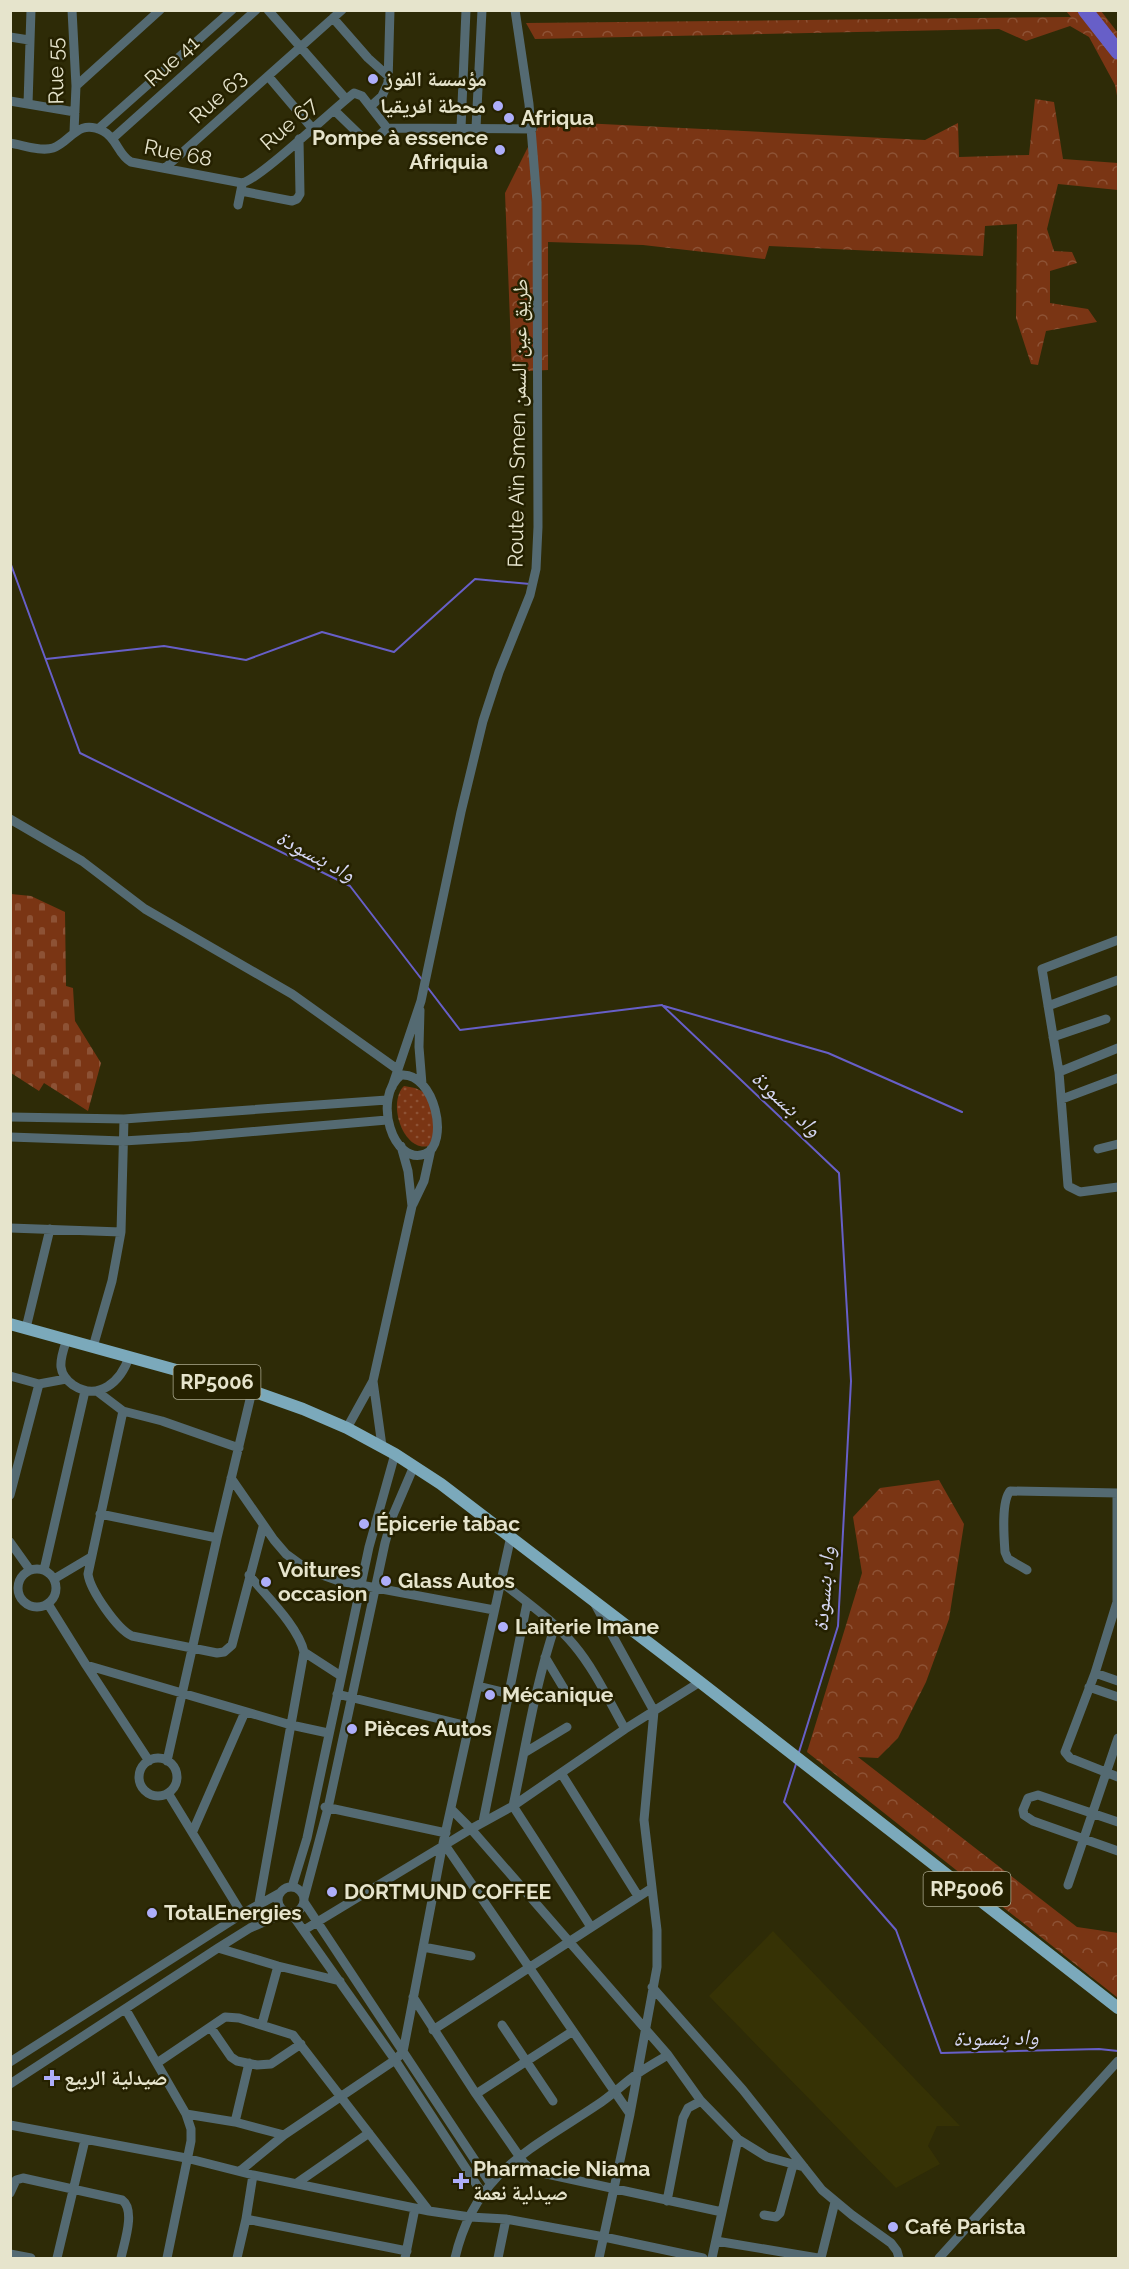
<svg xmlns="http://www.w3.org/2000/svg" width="1129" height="2269" font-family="Raleway,'Noto Naskh Arabic',sans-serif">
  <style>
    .built { fill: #363205 }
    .forest { fill: url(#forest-crowns) }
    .cemetery { fill: url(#cemetery-stones) }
    .park { fill: url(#park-dots) }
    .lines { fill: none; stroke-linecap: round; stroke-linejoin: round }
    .stream { stroke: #675fc8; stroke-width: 2 }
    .river { stroke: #675fc8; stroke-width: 15 }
    .minor { stroke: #546a72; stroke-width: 9 }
    .major { stroke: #7ba9bb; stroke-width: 12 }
    .poi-dot { fill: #aeaefa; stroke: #252100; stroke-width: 2 }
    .labels { text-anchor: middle; stroke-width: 5; stroke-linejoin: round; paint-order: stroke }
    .shield { fill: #252100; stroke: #acaa8f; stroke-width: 1.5 }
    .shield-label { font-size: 20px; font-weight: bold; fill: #e6e4cc }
    .street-label { font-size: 21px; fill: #e6e4cc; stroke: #252100 }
    .poi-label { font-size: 21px; font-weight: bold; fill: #e6e4cc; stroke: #252100; text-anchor: start }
    .water-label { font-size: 22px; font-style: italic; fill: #d5d6f2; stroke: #252100 }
  </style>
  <defs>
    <pattern id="forest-crowns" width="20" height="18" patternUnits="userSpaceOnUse" patternTransform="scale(1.5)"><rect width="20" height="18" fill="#7a3514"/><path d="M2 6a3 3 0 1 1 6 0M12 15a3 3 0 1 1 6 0" fill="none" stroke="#8d5235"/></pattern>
    <pattern id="cemetery-stones" width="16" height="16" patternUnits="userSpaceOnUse" patternTransform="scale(1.5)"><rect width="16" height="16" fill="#7a3514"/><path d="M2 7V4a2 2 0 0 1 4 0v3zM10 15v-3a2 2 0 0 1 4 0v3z" fill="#8d5235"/></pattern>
    <pattern id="park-dots" width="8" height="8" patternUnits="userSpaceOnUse" patternTransform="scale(1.5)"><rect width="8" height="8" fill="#7a3514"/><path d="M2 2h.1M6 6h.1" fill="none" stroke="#8d5235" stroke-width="1.8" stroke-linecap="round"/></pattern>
  </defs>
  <rect width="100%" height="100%" fill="#2e2b07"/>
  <!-- built -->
  <path class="built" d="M773,1931L960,2126H937L928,2146L940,2164L896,2188L709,1996Z"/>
  <!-- forest -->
  <path class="forest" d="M1066,11H1101L1118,33V101L1115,85L1089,37L1070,26L1026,41L999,29L535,39L526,23L1071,17Z
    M1035,99L1054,102L1063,159L1118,163V190L1058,184L1047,229L1054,251L1072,252L1077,263L1050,271V303L1088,309L1097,322L1046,331L1038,365L1031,364L1016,318L1017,224L985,226L983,256L769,246L765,259L643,245L548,242V370L512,372L505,193L541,121L925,140L958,123L959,157L1029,155Z
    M939,1480L964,1524L949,1619L926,1682L898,1738L878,1758L858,1757L1077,1927L1118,1933V1998L807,1752L862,1573L853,1517L880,1488Z"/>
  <!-- cemetery -->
  <path class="cemetery" d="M11,894L31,896L65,912L66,986L73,988L75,1021L101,1063L88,1111L44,1083L39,1091L11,1073Z"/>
  <!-- park -->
  <path class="park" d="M404,1086L415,1088L426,1093L436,1122L431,1145C405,1156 386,1104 404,1086Z"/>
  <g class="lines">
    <!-- stream -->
    <path class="stream" d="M10,562L80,753L350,886L423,981
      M46,659L164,646L246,660L322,632L394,652L475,579L530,584
      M428,988L460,1030L662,1005L839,1173L851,1381L838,1626L799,1752
      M664,1006L828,1053L962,1112
      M796,1764L784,1802L896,1930L941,2053L1099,2049L1118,2051"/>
    <!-- river -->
    <path class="river" d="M1085,10L1118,52"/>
    <!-- minor -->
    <path class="minor" d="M72,10L76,86L74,132
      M268,10L346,99
      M333,18L368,58L388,76
      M10,37L29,40
      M268,76L312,128
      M76,86L160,10
      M10,101L75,112
      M28,104L31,10
      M371,106L382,96L388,83L390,10
      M387,128L532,129
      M461,128L466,10
      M476,128L482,10
      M98,129L232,10
      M112,139L256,10
      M10,143C23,145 41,152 53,148C71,142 77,118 103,131C117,138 118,155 131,162L242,183C259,180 334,108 354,93L362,96L387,128L374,140L366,141L334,110
      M165,168L342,10
      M241,191L292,201L297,199L300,194L299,139
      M238,205L242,185
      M10,819L82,861L145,909L292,994L397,1069
      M1118,940L1042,969L1059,1072L1068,1186L1080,1192L1118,1187
      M1048,1006L1118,980
      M420,1010L419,1047L422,1084
      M1053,1037L1106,1019
      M1059,1072L1118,1048
      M401,1075C435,1072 450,1144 425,1154C393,1166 372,1098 401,1075Z
      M392,1087L421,1001L461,812L483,721L499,672L530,595L536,569L538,527L537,202L529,104L515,10
      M1062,1099L1118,1078
      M10,1117L124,1119L387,1100
      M10,1137L123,1141L190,1137L387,1120
      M1098,1149L1118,1144
      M413,1204L424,1181L431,1149
      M10,1228L121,1232
      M26,1328L50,1229
      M67,1339C64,1348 60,1358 61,1367C62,1375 66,1380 73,1385C99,1402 121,1381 129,1357
      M93,1347L112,1281L121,1232L124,1119
      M10,1376L39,1384L66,1379
      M373,1381L382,1446
      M98,1392L123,1411L162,1421L239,1448
      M123,1411L88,1574C90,1590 117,1629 132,1636L217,1653L224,1652L232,1645L263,1527
      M347,1428L373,1381L412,1206L408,1171L401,1146
      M231,1478L274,1540L286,1554L308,1570L339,1581L494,1610
      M1117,1493V1602L1095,1673L1065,1752L1070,1758L1118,1777
      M10,1495L39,1384
      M100,1514L217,1538
      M10,1542L30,1570
      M18 1588a19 19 0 1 1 38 0a19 19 0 1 1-38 0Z
      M44,1570L85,1391
      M1027,1570L1008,1559L1005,1552C1004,1538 1001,1502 1010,1491L1118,1493
      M249,1575C266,1596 298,1626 304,1652L259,1903
      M54,1579L91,1557
      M500,1581C525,1601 554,1621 574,1645C595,1670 609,1701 625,1729
      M48,1604L86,1665L149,1761
      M555,1626C535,1685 526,1746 513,1806L591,1927
      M304,1652L341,1676
      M545,1657L569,1697
      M86,1665L291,1725L328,1733
      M1095,1673L1118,1681
      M478,1686L534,1700
      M1089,1687L1118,1697
      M337,1694L468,1726
      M524,1753L567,1727
      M139 1777a19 19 0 1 1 38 0a19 19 0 1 1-38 0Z
      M167,1761L217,1538L252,1391
      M561,1773L638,1896
      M168,1793L242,1914
      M325,1807L446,1833
      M451,1809L471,1829L668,2055L701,2101L738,2139L767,2157L804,2167
      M483,1822L527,1603
      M1118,1822L1038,1795L1028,1798L1023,1810L1024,1815L1033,1821L1118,1851
      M193,1831L245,1712
      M445,1845L630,2114
      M1068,1885L1118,1738
      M292,1887L307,1838L369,1547L395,1454
      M278 1900a13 13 0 1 1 26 0a13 13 0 1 1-26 0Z
      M304,1898L328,1808L385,1543L393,1515L414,1466
      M304,1902L490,2183
      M291,1913L395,2060L482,2193
      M304,1930L471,1829L513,1806L625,1729L700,1682
      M423,1947L471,1956
      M218,1948L278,1966L340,1981
      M652,1987L743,2090L822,2190L852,2215L891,2243L897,2251L899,2258
      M413,1997L476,2094L524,2163L533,2171L722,2212
      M126,2010L186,2114L191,2129V2141L167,2258
      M262,2024L278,1966
      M502,2025L553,2101
      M211,2028L231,2057L237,2061L257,2065L271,2064L301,2044
      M433,2030L652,1888L644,1820L654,1711L595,1604
      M10,2062L242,1914L280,1893
      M157,2063L225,2017L239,2018L293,2035L429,2211
      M10,2084L218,1948L250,1928L287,1912
      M476,2094L573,2031
      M186,2114L235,2122L284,2135
      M235,2122L249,2063
      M10,2125L186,2158L253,2175L429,2211L470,2217L506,2219L604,2237L703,2258
      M240,2171L284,2135L395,2060L403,2052L442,1848L511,1536
      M297,2183L369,2133
      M10,2193L16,2180L23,2178L122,2200C136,2210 124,2243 121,2258
      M667,2201L683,2118L688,2108L701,2101
      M764,2215L776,2217L780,2213L793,2165
      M246,2219L407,2251
      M716,2241L818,2258
      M10,2254L31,2258
      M57,2258L85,2140
      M237,2258L246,2219L253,2175
      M405,2258L415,2208
      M455,2258C475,2172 530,2150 597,2105C611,2096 623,2084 637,2074C647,2067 658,2061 668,2055
      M498,2258L506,2219
      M599,2258L630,2114L657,1967V1930L652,1888
      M712,2258L738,2139
      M821,2258L835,2202
      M939,2258L1118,2061"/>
    <!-- major -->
    <path class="major" d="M10,1324L252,1391L303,1409L347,1428L395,1454L441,1484L700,1682L1118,2008"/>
  </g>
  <!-- markers -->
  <g class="poi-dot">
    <circle cx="373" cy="79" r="6"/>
    <circle cx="498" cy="106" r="6"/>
    <circle cx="509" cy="118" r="6"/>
    <circle cx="500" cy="150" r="6"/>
    <circle cx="364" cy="1524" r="6"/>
    <circle cx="386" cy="1581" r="6"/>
    <circle cx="266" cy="1582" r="6"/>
    <circle cx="503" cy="1627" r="6"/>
    <circle cx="490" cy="1695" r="6"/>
    <circle cx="352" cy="1729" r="6"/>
    <circle cx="332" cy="1892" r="6"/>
    <circle cx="152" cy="1913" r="6"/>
    <path d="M49 2069h6v6h6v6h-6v6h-6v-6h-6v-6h6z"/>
    <path d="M458 2172h6v6h6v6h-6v6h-6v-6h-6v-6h6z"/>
    <circle cx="893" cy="2227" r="6"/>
  </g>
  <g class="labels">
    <!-- shield labels -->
    <g class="shield">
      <rect x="173.5" y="1365" width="87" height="34" rx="4.5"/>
      <rect x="923.5" y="1872" width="87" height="34" rx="4.5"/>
    </g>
    <g class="shield-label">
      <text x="217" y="1389">RP5006</text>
      <text x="967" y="1896">RP5006</text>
    </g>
    <!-- street labels -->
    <g class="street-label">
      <text transform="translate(172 61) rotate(-42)" y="7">Rue 41</text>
      <text transform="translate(56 71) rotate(-91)" y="7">Rue 55</text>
      <text transform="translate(218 97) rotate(-42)" y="7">Rue 63</text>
      <text transform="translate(289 124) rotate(-41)" y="7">Rue 67</text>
      <text transform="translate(178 153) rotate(11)" y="7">Rue 68</text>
      <text transform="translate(518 423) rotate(-89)" y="7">Route Aïn Smen طريق عين السمن</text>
    </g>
    <!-- poi labels -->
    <g class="poi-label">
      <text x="385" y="86">مؤسسة الفوز</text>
      <text x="486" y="113" text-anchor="end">محطة افريقيا</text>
      <text x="521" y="125">Afriqua</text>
      <text x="488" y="145" text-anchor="end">Pompe à essence<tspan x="488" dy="24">Afriquia</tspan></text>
      <text x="376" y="1531">Épicerie tabac</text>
      <text x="278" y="1577">Voitures<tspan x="278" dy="24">occasion</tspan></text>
      <text x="398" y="1588">Glass Autos</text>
      <text x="515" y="1634">Laiterie Imane</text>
      <text x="502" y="1702">Mécanique</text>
      <text x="364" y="1736">Pièces Autos</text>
      <text x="344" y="1899">DORTMUND COFFEE</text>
      <text x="164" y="1920">TotalEnergies</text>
      <text x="64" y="2085">صيدلية الربيع</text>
      <text x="473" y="2176">Pharmacie Niama<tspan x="473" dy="24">صيدلية نعمة</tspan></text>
      <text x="905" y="2234">Café Parista</text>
    </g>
    <!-- water labels -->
    <g class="water-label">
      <text transform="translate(316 855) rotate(28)" y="8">واد بنسودة</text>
      <text transform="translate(787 1103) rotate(43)" y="8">واد بنسودة</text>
      <text transform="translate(823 1589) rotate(-85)" y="8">واد بنسودة</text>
      <text transform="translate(996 2037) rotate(-1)" y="8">واد بنسودة</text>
    </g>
  </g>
  <!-- border -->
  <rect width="1129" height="2269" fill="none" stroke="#e6e4cc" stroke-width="24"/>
</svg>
